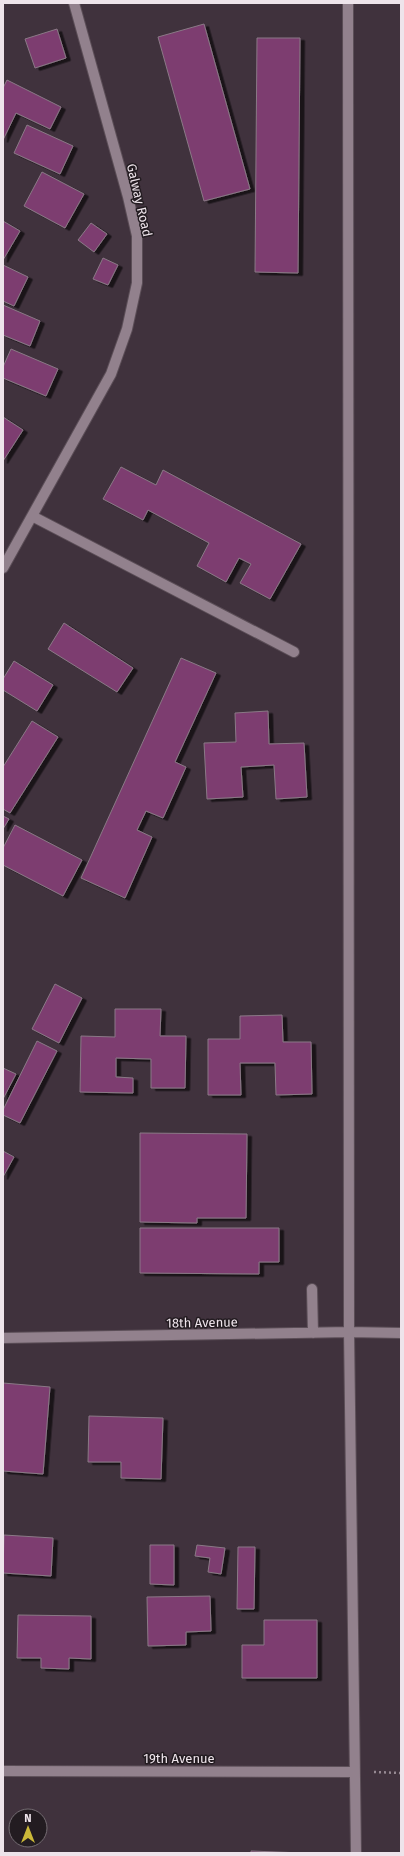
<svg xmlns="http://www.w3.org/2000/svg" width="404" height="1856" font-family="'Fira Sans',sans-serif">
  <style>
    .building { fill: #7d3d70; stroke: #8a7986; filter: url(#shadow) }
    .lines { fill: none; stroke-linecap: round; stroke-linejoin: round }
    .minor-casing { stroke: #5b4e57; stroke-width: 12 }
    .path { stroke: #968a93; stroke-width: 2.5; stroke-dasharray: 2 3; stroke-linecap: butt }
    .minor { stroke: #92818d; stroke-width: 10 }
    .labels { text-anchor: middle; stroke-width: 3; stroke-linejoin: round; paint-order: stroke }
    .street-label { font-size: 13px; fill: #eee4eb; stroke: #231c21 }
  </style>
  <defs>
    <filter id="shadow"><feDropShadow dx="4.5" dy="2.5" stdDeviation="0" flood-color="#0009"/></filter>
  </defs>
  <rect width="100%" height="100%" fill="#40323d"/>
  <!-- building -->
  <path class="building" d="M204,24L250,189L204,201L158,37Z
    M57,29L66,58L35,68L25,39Z
    M257,38H300L298,273L255,272Z
    M7,80L61,107L50,129L16,113L3,140V88Z
    M27,125L73,146L60,174L14,153Z
    M42,172L84,194L65,228L24,206Z
    M3,221L20,231L3,260Z
    M91,223L107,234L94,252L78,240Z
    M103,258L118,265L108,285L93,279Z
    M3,265L28,277L14,306L3,301Z
    M3,305L40,321L30,346L3,335Z
    M11,349L58,369L46,396L3,378V367Z
    M3,417L23,430L3,461Z
    M121,467L156,485L163,470L301,544L270,599L240,583L251,564L239,558L226,582L197,566L209,543L148,510L143,520L103,499Z
    M64,623L133,668L117,692L48,649Z
    M181,658L216,673L175,762L186,767L163,818L146,811L137,830L152,837L125,898L81,878Z
    M14,661L53,685L37,711L3,690V679Z
    M268,711L269,744L304,743L307,797L276,799L274,765L241,767L243,797L207,799L204,743L236,742L235,713Z
    M32,721L58,737L10,813L3,809V767Z
    M3,816L9,819L3,829Z
    M15,825L82,860L63,896L3,865V848Z
    M55,984L82,998L59,1043L32,1029Z
    M115,1009H161L160,1036H186L185,1088H151V1059L116,1058V1077L133,1078V1093L80,1092L81,1036L115,1037Z
    M282,1015L283,1042H311L312,1094L276,1095L275,1063H240L241,1095H208V1039H240V1016Z
    M37,1041L57,1051L20,1123L3,1115V1110Z
    M3,1068L16,1074L3,1099Z
    M140,1133L247,1134L246,1218H197V1223L140,1222Z
    M3,1151L14,1157L3,1177Z
    M140,1228H279V1262H259V1274L140,1273Z
    M3,1383L50,1387L43,1474L3,1471Z
    M89,1416L163,1418L161,1479L121,1478V1462H88Z
    M4,1535L53,1538L51,1576L3,1573Z
    M150,1545H174V1585L150,1584Z
    M197,1545L225,1548L221,1574L208,1572L210,1558L195,1556Z
    M238,1547H255L254,1609H237Z
    M210,1596L211,1631L186,1632V1645L148,1646L147,1597Z
    M18,1615L91,1616V1659L69,1658V1669L41,1668V1658H17Z
    M264,1620H317V1678H242V1645H264Z
    M251,1851L303,1853H251Z"/>
  <g class="lines">
    <defs>
      <path id="minor" d="M348,3L349,1332L356,1853
        M32,516L294,652
        M3,568L111,374L127,329L137,283V236L128,197L74,3
        M312,1289L313,1333
        M3,1338L349,1332L401,1333
        M3,1771L354,1772"/>
    </defs>
    <!-- minor casing -->
    <use href="#minor" class="minor-casing"/>
    <!-- path -->
    <path class="path" d="M374,1772L401,1773"/>
    <!-- minor -->
    <use href="#minor" class="minor"/>
  </g>
  <g class="labels">
    <!-- street labels -->
    <g class="street-label">
      <text transform="translate(140 200) rotate(77)" y="5">Galway Road</text>
      <text transform="translate(202 1322) rotate(-1)" y="5">18th Avenue</text>
      <text x="179" y="1763">19th Avenue</text>
    </g>
  </g>
  <!-- border -->
  <rect width="404" height="1856" fill="none" stroke="#eee4eb" stroke-width="8"/>
  <!-- north arrow -->
  <g transform="translate(28 1828)"><circle r="19" fill="#231c21" stroke="#746c72"/>
  <path d="M0-3L7 15L0 10L-7 15Z" fill="#cbb939"/>
  <text y="-6" font-size="11" font-weight="bold" text-anchor="middle" fill="#eee4eb">N</text>
  </g>
</svg>
